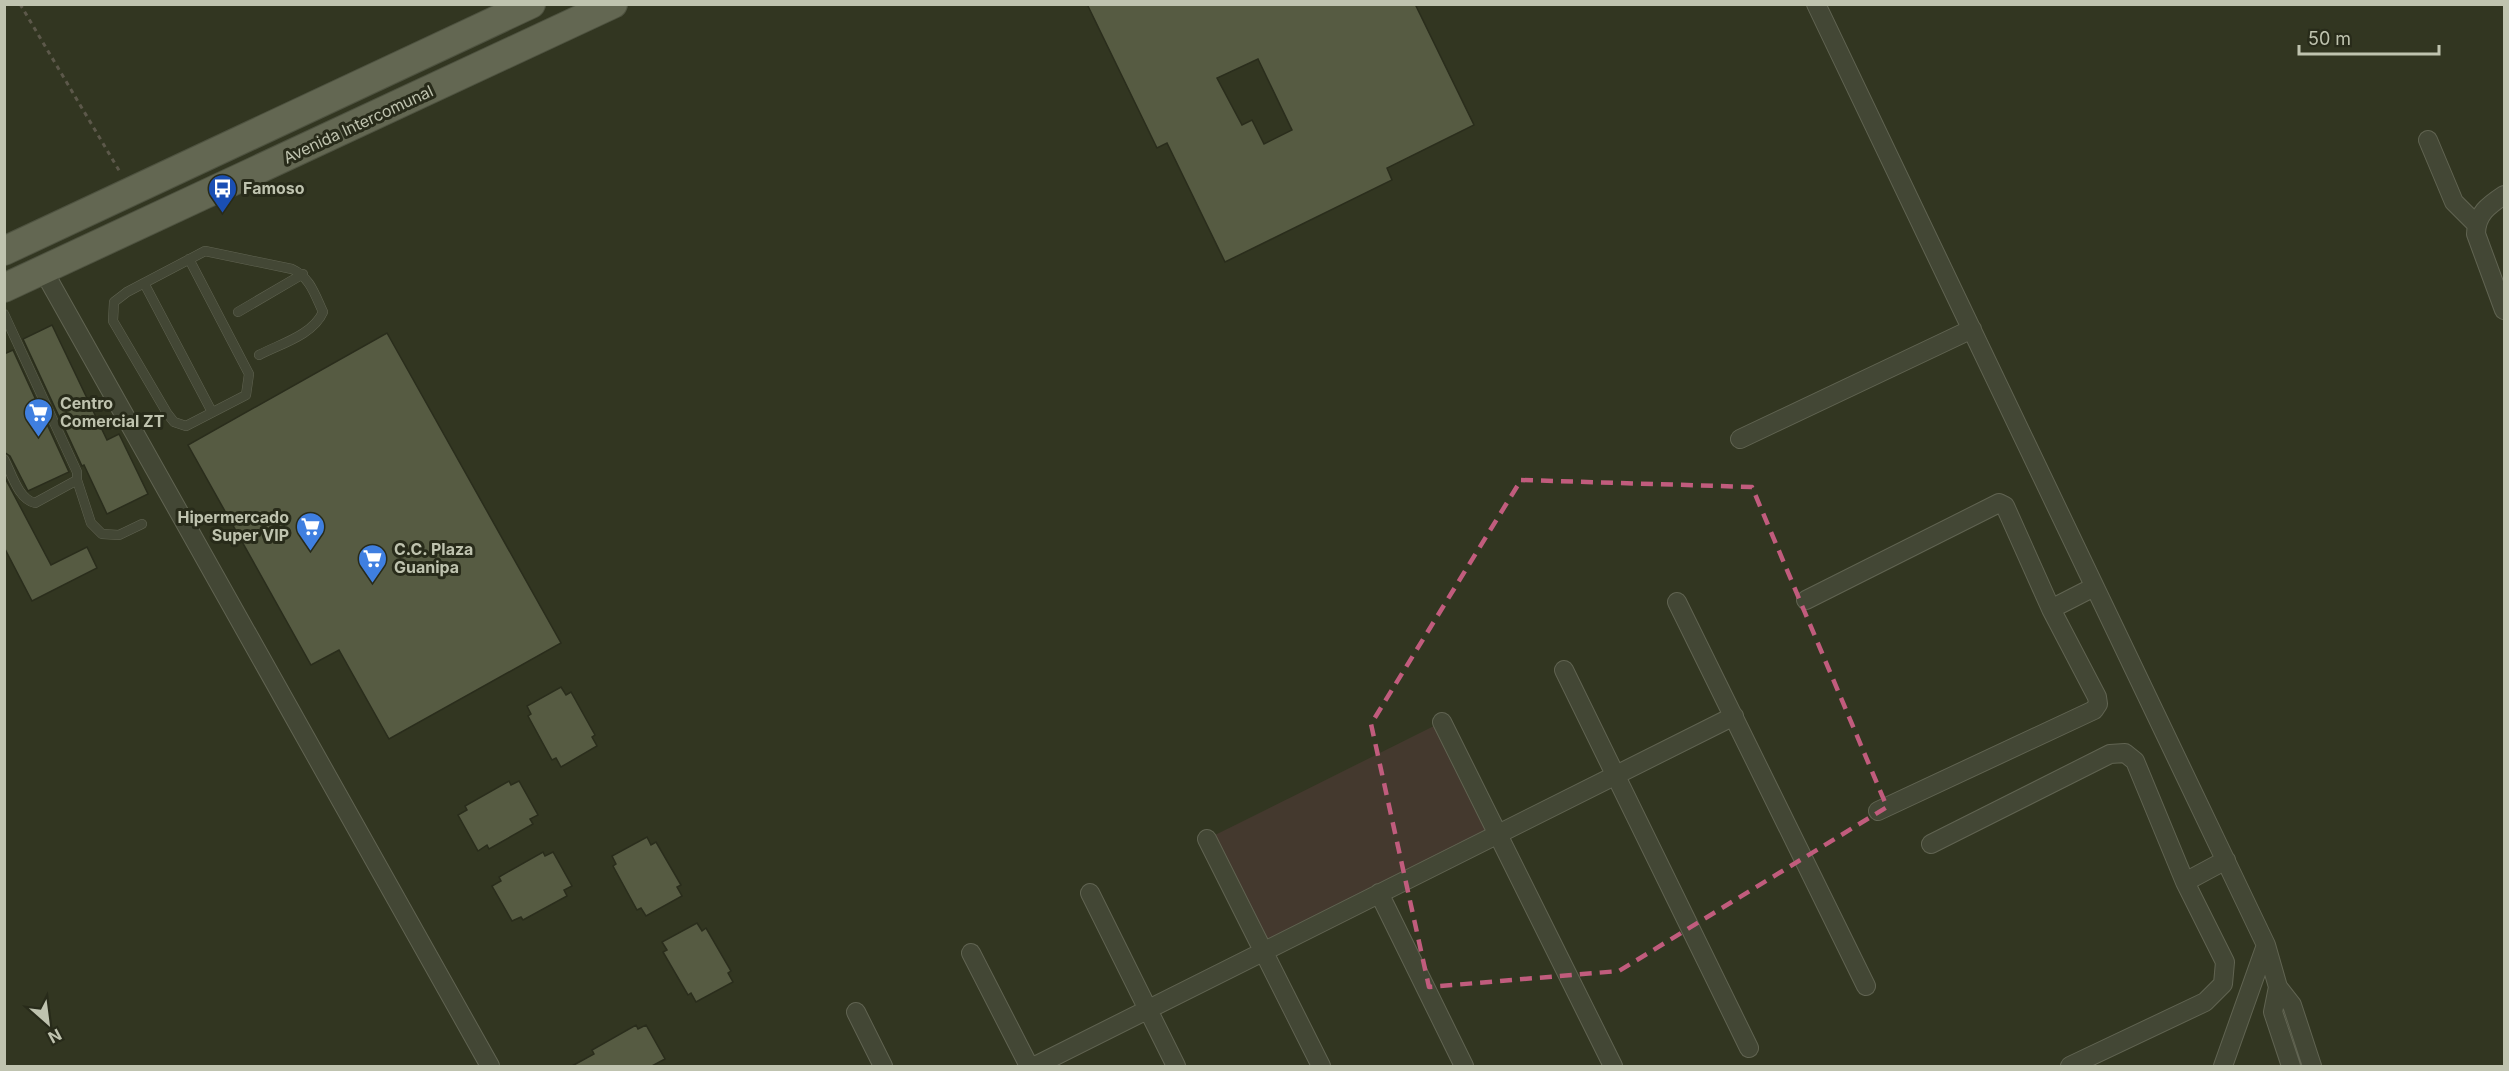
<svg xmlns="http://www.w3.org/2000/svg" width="2509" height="1071" font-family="Inter,sans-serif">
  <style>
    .green { fill: #44392e }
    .building { fill: #565b42; stroke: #2a2d1c; stroke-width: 1.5; fill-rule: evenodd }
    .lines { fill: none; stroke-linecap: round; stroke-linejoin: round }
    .service-casing { stroke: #616452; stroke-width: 10 }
    .minor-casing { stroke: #616452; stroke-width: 20 }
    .primary-casing { stroke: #4f5341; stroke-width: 30 }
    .path { stroke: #5c584a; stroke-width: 3; stroke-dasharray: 4.5 4.5; stroke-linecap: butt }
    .service { stroke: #434735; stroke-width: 9 }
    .minor { stroke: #434735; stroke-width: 18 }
    .primary { stroke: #636752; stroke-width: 28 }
    .marked { fill: none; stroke: #c15c7d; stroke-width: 4.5; stroke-dasharray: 12 8; stroke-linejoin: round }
    .labels { text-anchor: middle; stroke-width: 6; stroke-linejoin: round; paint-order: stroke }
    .street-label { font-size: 16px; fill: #bfc3af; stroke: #282b1a }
    .poi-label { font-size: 16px; font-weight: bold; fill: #bfc3af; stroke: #282b1a; text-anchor: start }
  </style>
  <rect width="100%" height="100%" fill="#323621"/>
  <!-- green -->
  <path class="green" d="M1442,722L1499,835L1263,952L1207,839Z"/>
  <!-- building -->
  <path class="building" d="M1087,4H1415L1474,125L1387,168L1392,180L1225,262L1167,143L1157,148ZM1258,59L1292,130L1264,144L1252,120L1242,125L1217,78Z
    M52,325L107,440L119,434L148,494L107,514L84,465L82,466L23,339Z
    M387,333L561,643L389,739L339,650L311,665L188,445Z
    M13,350L69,472L28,491L10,456L4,452V354Z
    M4,476L51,565L87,547L97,568L32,601L4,547Z
    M561,687L566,695L571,692L595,735L592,737L597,746L561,767L556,758L552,760L528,716L531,714L527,706Z
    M509,781L511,785L519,781L538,815L530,819L533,824L489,849L487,845L478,851L458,815L467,810L465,806Z
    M647,837L651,845L656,842L681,885L677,887L682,896L646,916L641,908L637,910L613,866L616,864L612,856Z
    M543,852L545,856L553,852L572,886L564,890L567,896L523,920L521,917L512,921L492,886L501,881L499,877Z
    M697,923L702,931L706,928L731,971L728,973L733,982L696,1002L691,993L688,995L663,952L667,950L662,942Z
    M636,1025L638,1029L646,1025L665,1059L652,1066H572L594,1054L592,1050Z"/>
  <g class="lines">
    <defs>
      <path id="service" d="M189,259L249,374L246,395L186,426L174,422L167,413L113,321L114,302L127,292L205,251L292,269C310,277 315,295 323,312C313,335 280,344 259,355
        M144,283L212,412
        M238,312L303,274
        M4,314L77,472V480L35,503C18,499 12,474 4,459
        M77,480L91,523L102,534L119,535L142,524"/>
      <path id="minor" d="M1816,4L2266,945L2223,1066
        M2428,140L2454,202L2476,224
        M2504,195C2489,205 2476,214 2476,234L2504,310
        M43,270L490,1066
        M1740,439L1972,329
        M1806,600L1999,503L2005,506L2051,609L2097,697L2098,704L2094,710L1878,811
        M1677,602L1866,986
        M2051,609L2094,587
        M1564,670L1749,1048
        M1442,722L1613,1066
        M1207,839L1321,1066
        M1931,844L2110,754L2125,753L2135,761L2185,882L2225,962L2223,984L2205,1002L2070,1066
        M2185,882L2226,860
        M1090,893L1176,1066
        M1379,893L1464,1066
        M2266,945L2278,987L2292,1005L2312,1066
        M971,953L1029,1066
        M2278,987L2273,1012L2291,1066
        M856,1012L883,1066
        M1035,1066L1734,716"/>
      <path id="primary" d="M4,251L531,4
        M4,288L613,4"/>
    </defs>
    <!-- service casing -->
    <use href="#service" class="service-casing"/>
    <!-- minor casing -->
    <use href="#minor" class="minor-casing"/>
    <!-- primary casing -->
    <use href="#primary" class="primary-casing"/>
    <!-- path -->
    <path class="path" d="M20,4L120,172"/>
    <!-- service -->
    <use href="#service" class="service"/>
    <!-- minor -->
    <use href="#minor" class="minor"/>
    <!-- primary -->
    <use href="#primary" class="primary"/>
  </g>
  <!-- marked area -->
  <path class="marked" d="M1521,480L1752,487L1887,807L1619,971L1429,987L1371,724Z"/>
  <!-- icons -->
  <defs>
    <symbol id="bus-pin" viewBox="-11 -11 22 30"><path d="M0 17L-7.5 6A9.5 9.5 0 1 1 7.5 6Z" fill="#1a4fb4" stroke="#282b1a"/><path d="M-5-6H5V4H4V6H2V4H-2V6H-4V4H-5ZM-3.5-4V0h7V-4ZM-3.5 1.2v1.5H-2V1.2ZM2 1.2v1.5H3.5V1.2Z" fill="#fff"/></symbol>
    <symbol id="supermarket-pin" viewBox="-11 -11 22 30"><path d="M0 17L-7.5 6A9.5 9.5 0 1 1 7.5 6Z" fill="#3f7fe0" stroke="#282b1a"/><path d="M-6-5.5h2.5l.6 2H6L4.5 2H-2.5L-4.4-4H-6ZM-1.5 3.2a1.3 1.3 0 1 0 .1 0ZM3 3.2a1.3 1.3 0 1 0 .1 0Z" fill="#fff"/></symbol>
  </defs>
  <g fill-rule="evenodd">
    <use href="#bus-pin" x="206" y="172" width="33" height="45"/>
    <use href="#supermarket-pin" x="22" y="396" width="33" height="45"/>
    <use href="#supermarket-pin" x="294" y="510" width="33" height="45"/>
    <use href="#supermarket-pin" x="356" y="542" width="33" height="45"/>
  </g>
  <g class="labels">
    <!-- street labels -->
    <g class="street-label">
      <text transform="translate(358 124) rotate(-25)" y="6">Avenida Intercomunal</text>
    </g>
    <!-- poi labels -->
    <g class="poi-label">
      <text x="243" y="194">Famoso</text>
      <text x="60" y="409">Centro<tspan x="60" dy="18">Comercial ZT</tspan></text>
      <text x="289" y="523" text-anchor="end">Hipermercado<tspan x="289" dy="18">Super VIP</tspan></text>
      <text x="394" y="555">C.C. Plaza<tspan x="394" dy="18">Guanipa</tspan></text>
    </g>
  </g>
  <!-- border -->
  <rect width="2509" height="1071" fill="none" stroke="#bfc3af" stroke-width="12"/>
  <!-- north arrow -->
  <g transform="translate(48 1023) rotate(152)" stroke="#282b1a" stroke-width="4.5" paint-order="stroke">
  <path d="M0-4.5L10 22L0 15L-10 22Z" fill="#bfc3af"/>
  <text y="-9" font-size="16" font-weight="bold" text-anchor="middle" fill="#bfc3af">N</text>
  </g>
  <!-- scale -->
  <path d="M2299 45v9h140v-9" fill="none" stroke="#bfc3af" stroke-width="3"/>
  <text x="2308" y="45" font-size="18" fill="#bfc3af" stroke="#282b1a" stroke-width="4.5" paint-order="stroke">50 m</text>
</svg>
